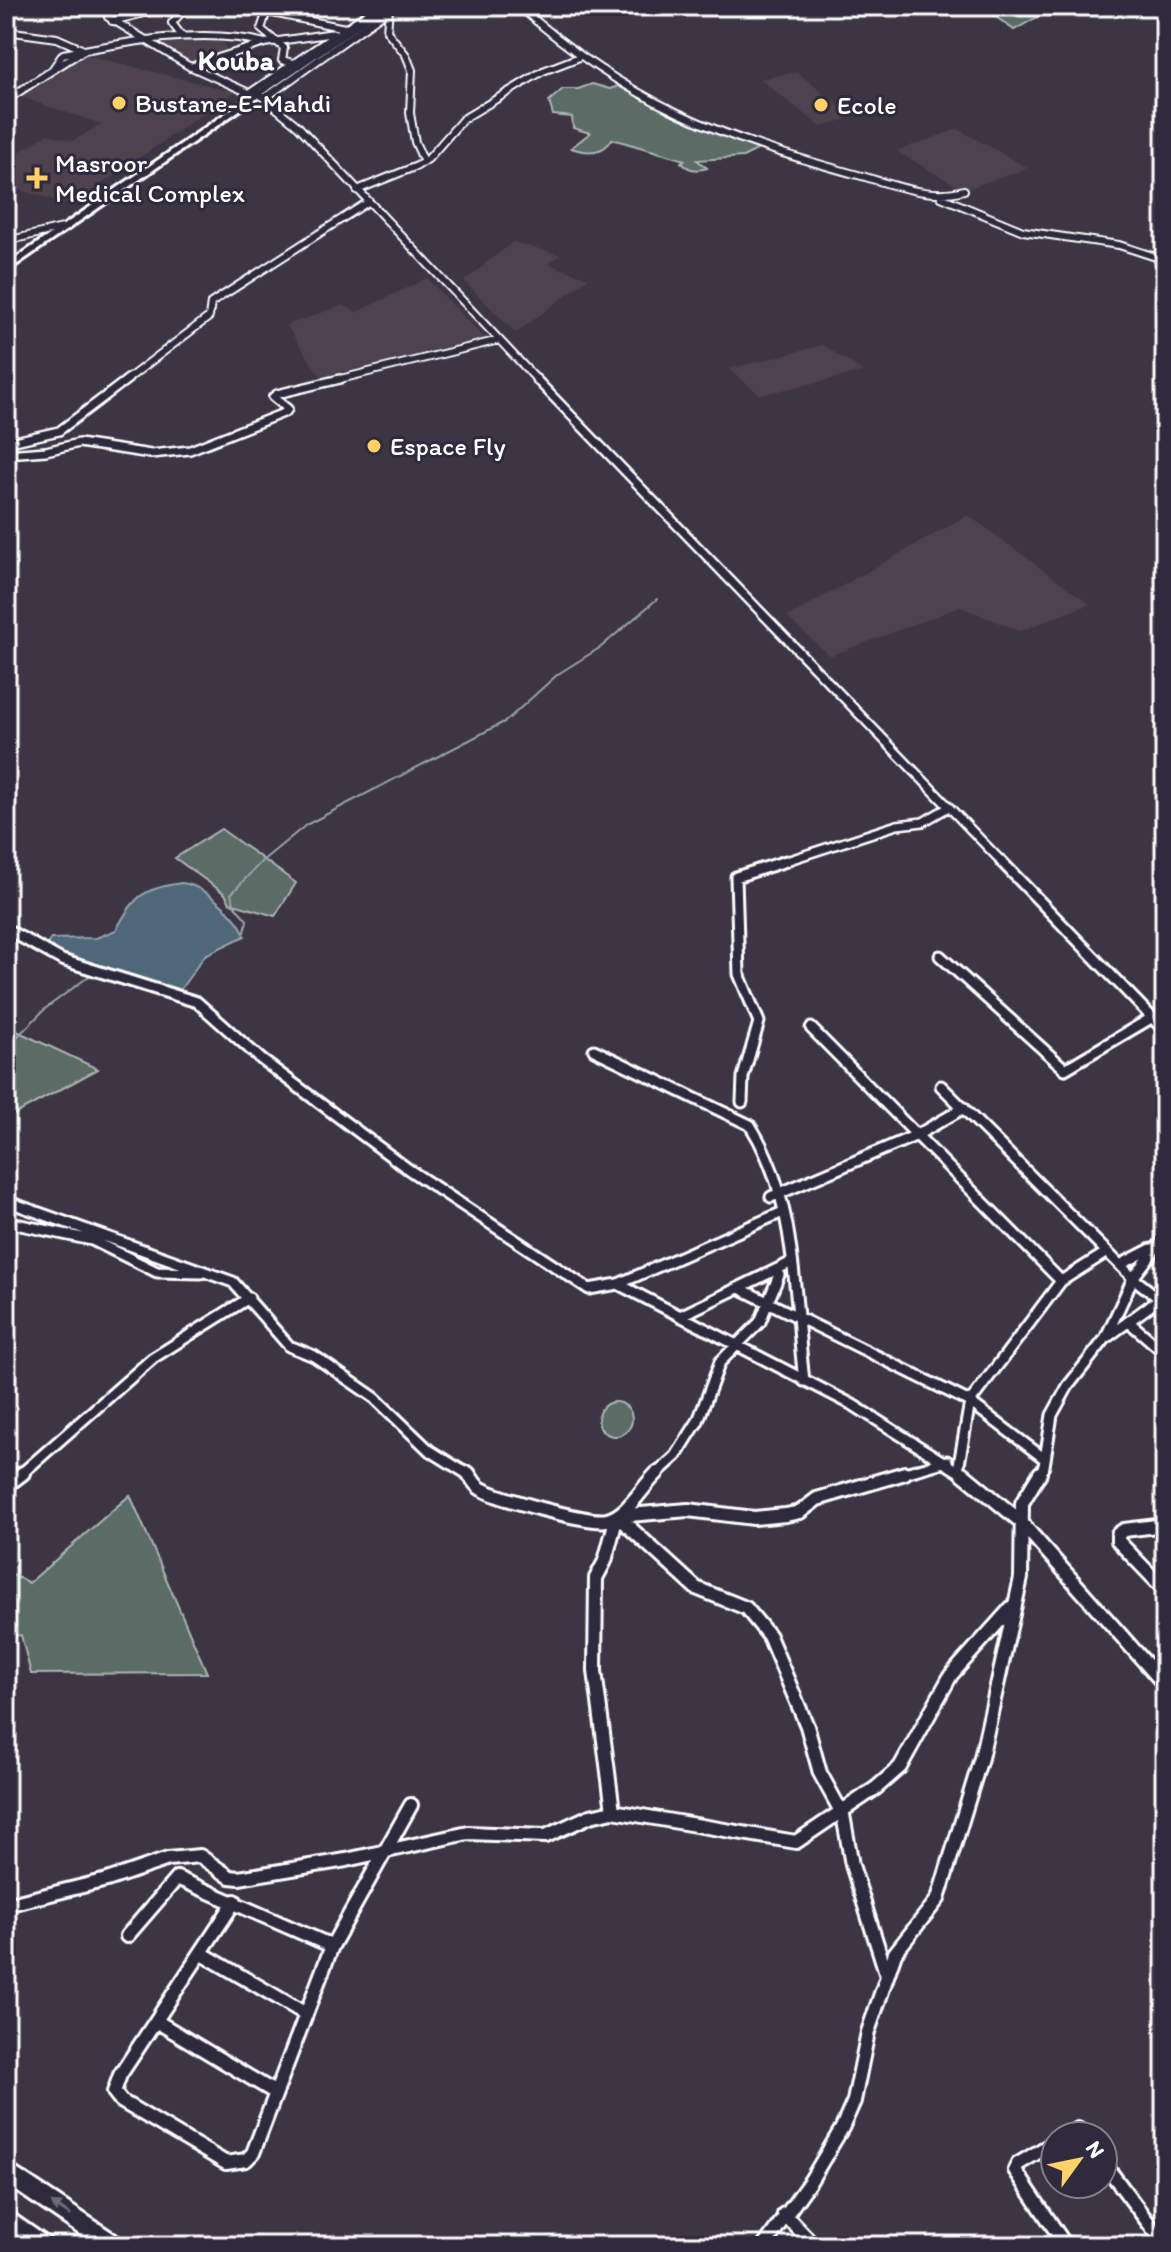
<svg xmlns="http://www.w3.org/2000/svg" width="1171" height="2252" font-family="Itim,sans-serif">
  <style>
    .built { fill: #4e424d }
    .green { fill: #5a6c65; stroke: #acb6b2; stroke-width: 2 }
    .water { fill: #4f6779; stroke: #95a4af; stroke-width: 2 }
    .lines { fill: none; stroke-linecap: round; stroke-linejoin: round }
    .stream { stroke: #95a4af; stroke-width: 2 }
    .minor-far3-casing { stroke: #fff; stroke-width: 10 }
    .minor-far2-casing { stroke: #fff; stroke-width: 12 }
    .minor-far1-casing { stroke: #fff; stroke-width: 15 }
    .minor-casing { stroke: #fff; stroke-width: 18 }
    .highway-casing { stroke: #fff; stroke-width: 6 }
    .minor-far3 { stroke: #2f2a3d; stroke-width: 6 }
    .minor-far2 { stroke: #2f2a3d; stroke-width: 7 }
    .minor-far1 { stroke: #2f2a3d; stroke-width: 9 }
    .minor { stroke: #2f2a3d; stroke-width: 12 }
    .highway { fill: #2f2a3d; fill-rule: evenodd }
    .oneway { fill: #6d6a77 }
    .poi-dot { fill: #ffd166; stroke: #2f2a3d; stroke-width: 3 }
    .labels { text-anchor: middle; stroke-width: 6; stroke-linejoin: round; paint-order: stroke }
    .far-poi-label { font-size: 26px; fill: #fff; stroke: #2f2a3d; text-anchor: start }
    .far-quarter-label { font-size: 28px; font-weight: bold; fill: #fff; stroke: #2f2a3d }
  </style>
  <rect width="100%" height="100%" fill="#3d3544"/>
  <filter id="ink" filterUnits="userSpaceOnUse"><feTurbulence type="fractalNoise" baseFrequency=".0125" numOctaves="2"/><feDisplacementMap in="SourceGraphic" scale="16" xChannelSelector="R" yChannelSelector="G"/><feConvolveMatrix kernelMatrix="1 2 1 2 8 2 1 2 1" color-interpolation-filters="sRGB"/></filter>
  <g filter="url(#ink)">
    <!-- built -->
    <path class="built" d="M202,35L219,38L229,53L187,64L152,44Z
      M82,54L235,92L71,205L6,186V161L13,156L48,134L73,141L101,124L15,95Z
      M797,72L852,116L853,117L821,127L759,79Z
      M958,129L1028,168L964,190L896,151Z
      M513,242L561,255L548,264L589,278L516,333L464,281Z
      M427,278L485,339L321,377L286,325L343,305L357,312Z
      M823,345L864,372L760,395L728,369Z
      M968,515L1090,604L1020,631L960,607L830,656L787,617Z"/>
    <!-- green -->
    <path class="green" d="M981,6H1057L1014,30Z
      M592,84L610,89L618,86L681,118L761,148L743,157L697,160L707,168C698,171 688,170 681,162L685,160L612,139C603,155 586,153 571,148L590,133L573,128L572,117L553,115L549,101L563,89H578Z
      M221,829L296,883L275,916L230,903L225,894L175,858Z
      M6,1026L98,1069L6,1119Z
      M598 1419a17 17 0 1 1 34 0a17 17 0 1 1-34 0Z
      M130,1495L207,1673L31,1674L21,1635L6,1637V1571L29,1583Z"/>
    <!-- water -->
    <path class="water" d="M181,883C202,884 239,916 245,936L205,955L180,990L67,958L47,944L51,939L96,938L116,930C135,897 140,889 181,883Z"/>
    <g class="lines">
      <!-- stream -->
      <path class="stream" d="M245,932L247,920L235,906L231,894L262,861L306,825L506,721L558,674L601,647L657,599
        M6,1048L46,1008L92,974"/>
      <defs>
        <path id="minor-far3" d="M177,6L180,14L172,23L181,35
          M238,6L345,28
          M519,6C628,103 719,137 858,175C892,184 929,200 964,190
          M268,8L261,29L284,48L282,60L299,65
          M389,9L387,31L406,55L412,70L410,113L415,142L424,162
          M278,12L312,6
          M108,17L187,65L256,96
          M112,21L173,6
          M6,31L57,38L84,50L6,100
          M190,67L265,43L334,33
          M52,70L63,54C125,42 204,27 265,43
          M250,93L378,6
          M259,94L298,126L538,381
          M265,98L391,8
          M357,190L417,166L428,159L463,119L543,71L577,58
          M941,197L1023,231L1119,245L1165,260
          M6,241L67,227
          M125,381L209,317L211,303L368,202
          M332,381L499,340"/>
        <path id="minor-far2" d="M536,379L1003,863
          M6,443L59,431L128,379
          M6,454L46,451L79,443L151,454L190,450L286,412L288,409L273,397L277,394L340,379
          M780,863L897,825L923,822L949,807"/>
        <path id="minor-far1" d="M1001,861L1165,1031
          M6,929L62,960L197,1002L262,1060L408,1169L589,1289L618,1284L783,1212
          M940,956L1065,1069L1153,1017
          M811,1028L1061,1281
          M594,1050L750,1125C797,1199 794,1296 804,1381
          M941,1086L1133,1278L1165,1303
          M742,1102L743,1077L759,1022L739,974L736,877L786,861
          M771,1197L917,1135L964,1108
          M6,1201L233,1282L289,1346L314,1356L375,1398L429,1450L469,1475
          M6,1222L92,1240L157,1272L201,1273
          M1120,1265L1151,1249
          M618,1284L853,1405L964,1475
          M739,1288L970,1402L1045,1459
          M680,1316L790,1263
          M1129,1322L1165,1353
          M1106,1338L1162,1297
          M958,1470L970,1402L1061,1281L1107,1252
          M20,1475L153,1358L249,1298
          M655,1475L676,1456L698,1421L720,1362L760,1322L779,1275
          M898,1475L947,1461
          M1039,1475L1044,1466L1052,1415L1068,1386L1105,1339L1133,1278L1165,1237"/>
        <path id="minor" d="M468,1473C471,1477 475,1485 480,1488C495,1498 590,1524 607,1520C628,1515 642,1487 657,1473
          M962,1473L1019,1520L1165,1685
          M6,1486L23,1473
          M617,1516L696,1588L746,1608L769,1636L807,1726L820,1773L843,1815L852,1865L887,1976
          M617,1516L688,1510L754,1518L786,1515L800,1512L817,1499L905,1473
          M1165,1525L1124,1530L1118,1534V1541L1165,1590
          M613,1811L595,1671L596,1578L605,1561L617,1516
          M235,1901L120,2075L114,2092L121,2101L226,2163L246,2160L253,2153L332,1946L411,1805
          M6,1905L107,1880L168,1859L200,1856L230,1877L239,1878L346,1860L468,1833L546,1836L590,1816L613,1811L796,1842L876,1788L900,1767L951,1675L1012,1607
          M127,1936L177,1878L332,1946
          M201,1953L306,2014
          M156,2021L276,2093
          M1066,2136L1078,2129L1084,2136
          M1055,2142L1018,2164L1015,2170L1066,2246
          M1103,2162L1165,2245
          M784,2214L815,2246
          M764,2246L811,2180L842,2128L854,2101L868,2032L895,1953L938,1899L981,1758L1021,1578L1022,1503L1040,1473"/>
        <path id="highway" d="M381,6H390L6,272V265Z
          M6,2162L122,2239L125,2246H97L6,2184Z
          M6,2209L49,2239L52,2246H25L6,2231Z"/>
      </defs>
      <!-- minor-far3 casing -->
      <use href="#minor-far3" class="minor-far3-casing"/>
      <!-- minor-far2 casing -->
      <use href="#minor-far2" class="minor-far2-casing"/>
      <!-- minor-far1 casing -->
      <use href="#minor-far1" class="minor-far1-casing"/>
      <!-- minor casing -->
      <use href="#minor" class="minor-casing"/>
      <!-- highway casing -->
      <use href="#highway" class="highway-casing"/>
      <!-- minor-far3 -->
      <use href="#minor-far3" class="minor-far3"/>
      <!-- minor-far2 -->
      <use href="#minor-far2" class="minor-far2"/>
      <!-- minor-far1 -->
      <use href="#minor-far1" class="minor-far1"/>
      <!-- minor -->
      <use href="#minor" class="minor"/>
      <!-- highway -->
      <use href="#highway" class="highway"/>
    </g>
    <!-- one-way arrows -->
    <defs><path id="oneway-solid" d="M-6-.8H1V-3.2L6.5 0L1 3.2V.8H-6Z" transform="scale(2)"/></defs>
    <use class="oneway" href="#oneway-solid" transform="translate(61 2209) rotate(-146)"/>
  </g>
  <!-- markers -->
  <g class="poi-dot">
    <circle cx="119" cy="103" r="8"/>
    <circle cx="821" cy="105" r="8"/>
    <path d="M33 166h8v8h8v8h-8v8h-8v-8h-8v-8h8z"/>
    <circle cx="374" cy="446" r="8"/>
  </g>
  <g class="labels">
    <!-- far-poi labels -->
    <g class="far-poi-label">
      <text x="135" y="112">Bustane-E-Mahdi</text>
      <text x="837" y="114">Ecole</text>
      <text x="55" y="172">Masroor<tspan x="55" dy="30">Medical Complex</tspan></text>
      <text x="390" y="455">Espace Fly</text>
    </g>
    <!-- far-quarter labels -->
    <g class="far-quarter-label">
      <text x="236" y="70">Kouba</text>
    </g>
  </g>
  <!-- margin -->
  <rect width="1171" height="2252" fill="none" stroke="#2f2a3d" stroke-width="32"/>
  <rect x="16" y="16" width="1139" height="2220" fill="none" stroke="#fff" stroke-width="3" filter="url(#ink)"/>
  <!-- north arrow -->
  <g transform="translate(1079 2160) rotate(57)"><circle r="38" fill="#2f2a3d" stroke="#827f8b" stroke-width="2"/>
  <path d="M0-6L14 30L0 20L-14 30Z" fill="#ffd166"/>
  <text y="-12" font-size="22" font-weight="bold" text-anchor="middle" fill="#ffffff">N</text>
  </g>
</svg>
